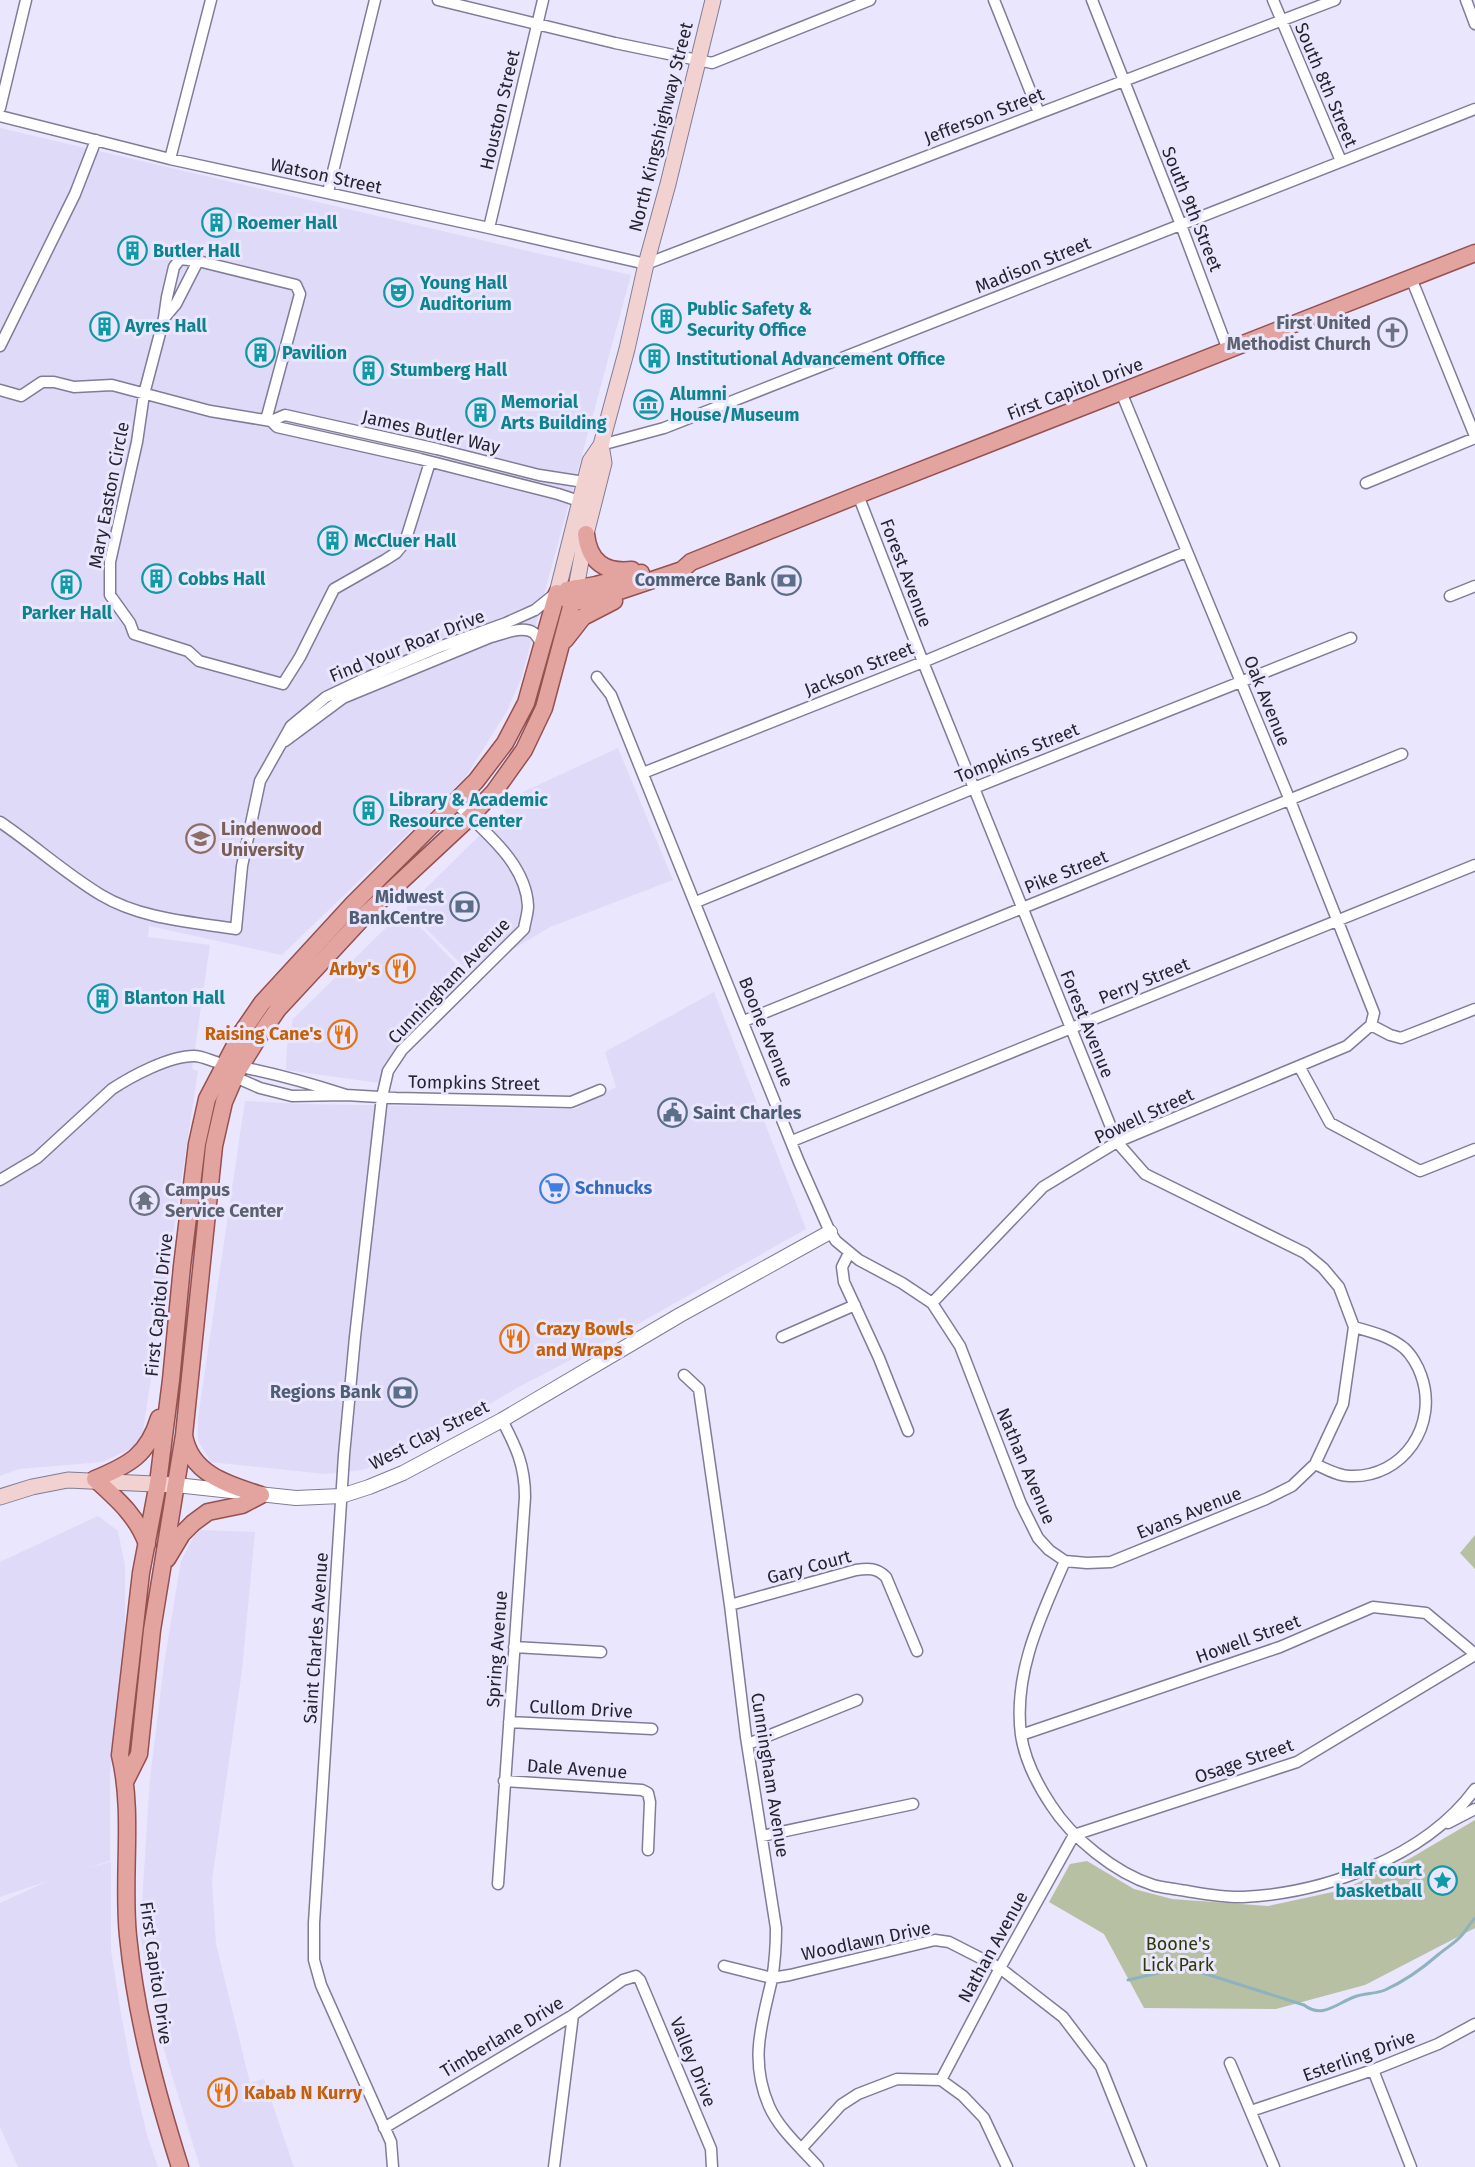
<svg xmlns="http://www.w3.org/2000/svg" width="1475" height="2167" font-family="'Fira Sans',sans-serif">
  <style>
    .built { fill: #dedaf8 }
    .green { fill: #b8c0a4 }
    .lines { fill: none; stroke-linecap: round; stroke-linejoin: round }
    .stream { stroke: #8fb2bf; stroke-width: 3 }
    .minor-casing { stroke: #807c97; stroke-width: 13 }
    .tertiary-casing { stroke: #807c97; stroke-width: 16 }
    .secondary-casing { stroke: #807c97; stroke-width: 17 }
    .primary-casing { stroke: #955050; stroke-width: 19 }
    .minor { stroke: #fff; stroke-width: 10 }
    .tertiary { stroke: #fff; stroke-width: 14 }
    .secondary { stroke: #f1d2d0; stroke-width: 15 }
    .primary { stroke: #e3a4a0; stroke-width: 16 }
    .labels { text-anchor: middle; stroke-width: 6; stroke-linejoin: round; paint-order: stroke }
    .street-label { font-size: 18px; fill: #25242f; stroke: #e9e6fe }
    .culture-label { font-size: 18px; font-weight: bold; fill: #0d838f; stroke: #e9e6fe; text-anchor: start }
    .worship-label { font-size: 18px; font-weight: bold; fill: #5b616d; stroke: #e9e6fe; text-anchor: end }
    .service-label { font-size: 18px; font-weight: bold; fill: #4e5e75; stroke: #e9e6fe; text-anchor: end }
    .education-label { font-size: 18px; font-weight: bold; fill: #785e54; stroke: #e9e6fe; text-anchor: start }
    .food-label { font-size: 18px; font-weight: bold; fill: #c56008; stroke: #e9e6fe; text-anchor: end }
    .shop-label { font-size: 18px; font-weight: bold; fill: #366cbe; stroke: #e9e6fe; text-anchor: start }
    .park-label { font-size: 18px; fill: #2f3905; stroke: #e9e6fe }
  </style>
  <rect width="100%" height="100%" fill="#e9e6fe"/>
  <!-- built -->
  <path class="built" d="M0,128L631,275L521,679L507,711L465,778L282,955L149,926L148,937L210,945L192,1069L198,1071L141,1444L102,1462L19,1469L0,1476Z
    M618,748L673,880L550,927L471,974L406,908L523,792Z
    M404,910L469,978L386,1063L379,1083L286,1070L287,1047L293,1019Z
    M714,992L806,1229L620,1334L515,1389L406,1454L362,1470L325,1474L211,1462L198,1441V1418L245,1101L304,1104L575,1109L616,1087L605,1052Z
    M98,1516L118,1531L125,1566V1656L110,1772V1861L84,1869L111,1862V1950L121,2014L131,2068L147,2135L158,2167H18L0,2127V1903L48,1881L0,1897V1562Z
    M197,1530L255,1532L242,1670L212,1880L216,1944L250,2083L264,2079L294,2167H200L156,2023L140,1933L150,1779L164,1664L181,1561Z"/>
  <!-- green -->
  <path class="green" d="M1475,1535V1569L1460,1553Z
    M1475,1820V1928L1365,1985L1276,2009L1144,2008L1104,1934L1049,1902L1070,1864L1087,1861L1134,1889L1172,1899L1268,1906L1342,1890L1409,1859Z"/>
  <g class="lines">
    <!-- stream -->
    <path class="stream" d="M1128,1980L1184,1967L1304,2005C1322,2019 1336,2004 1354,1997C1364,1993 1376,1994 1385,1990C1405,1981 1423,1968 1439,1954C1446,1948 1455,1943 1461,1936C1466,1931 1469,1924 1475,1918"/>
    <defs>
      <path id="minor" d="M438,0L615,43L712,63L870,0
        M994,0L1039,113
        M1092,0L1181,225L1228,350
        M1273,0L1341,161
        M1466,0L1475,24
        M0,108L26,0
        M0,116L170,159L489,228L646,264L1335,0
        M170,159L211,0
        M328,192L375,0
        M489,228L543,0
        M1411,278L1475,436
        M165,317L176,304L198,261
        M0,346L75,194L96,140
        M0,390L21,396L42,382H54L74,387L112,385L210,411L271,421
        M1121,392L1289,798L1374,1013L1371,1025
        M266,420L300,294L296,285L198,261L180,259L174,267L167,297L164,318L144,394L137,442L110,562V595L130,623L134,634L188,651L199,661L283,684L300,657L334,589L385,560L396,553L405,542L430,462
        M601,445L664,428L1475,109
        M1366,483L1475,438
        M579,501L558,494L420,459L277,427L271,421L285,415L437,449L539,475L584,482
        M1450,596L1475,586
        M597,677L611,695L799,1162L830,1232L836,1241L859,1260L902,1283L932,1303L960,1346L1021,1504L1038,1538L1049,1550L1065,1561L1087,1563L1111,1562L1266,1499L1292,1486L1315,1464L1343,1404L1354,1327L1339,1287L1323,1268L1305,1253L1145,1174L1117,1142L923,662L858,495
        M285,741L343,698L491,637C503,634 523,625 534,633C537,636 540,642 543,645
        M643,773L923,662L1186,552
        M0,822C34,845 66,874 101,895C141,919 192,922 236,929L242,866L260,781L291,726L326,697L366,678L442,646L506,623L535,610L556,593
        M696,902L974,788L1351,638
        M744,1021L1402,754
        M1371,1025L1390,1035L1401,1038L1475,1009
        M1299,1066L1330,1123L1420,1171L1475,1149
        M232,1073L235,1077L260,1088L292,1096L346,1095L396,1098L571,1102L600,1090
        M792,1141L1475,865
        M0,1180L37,1158L112,1089C132,1076 169,1056 194,1056C204,1056 214,1063 225,1064C266,1071 306,1082 346,1095
        M849,1253L842,1267L844,1282L879,1358L908,1431
        M932,1303L1043,1187L1117,1142L1347,1046L1371,1025
        M782,1337L855,1305
        M684,1375L699,1389L730,1605L746,1737L776,1928C776,1945 775,1962 772,1979C762,2023 749,2060 769,2106C779,2129 801,2148 818,2167
        M1315,1464C1326,1469 1338,1476 1350,1476C1404,1478 1439,1424 1421,1375C1418,1366 1411,1354 1404,1348C1389,1336 1372,1332 1354,1327
        M1065,1561C1041,1616 1013,1673 1021,1735C1025,1761 1037,1784 1051,1805C1072,1838 1115,1873 1153,1885C1162,1888 1171,1888 1180,1890C1200,1893 1223,1898 1243,1897C1325,1893 1425,1857 1475,1789
        M730,1605L856,1570C869,1568 877,1568 886,1577L917,1651
        M514,1647L601,1652
        M509,1722L652,1729
        M1021,1735L1280,1647L1373,1607L1426,1613L1475,1654
        M748,1744L857,1700
        M504,1781L642,1790L648,1793L650,1802L648,1850
        M1448,1823L1475,1809
        M1074,1835L1297,1762L1475,1655
        M762,1836L913,1804
        M498,1884L525,1497C525,1465 516,1447 502,1420
        M724,1966L772,1978L790,1975L935,1940L949,1942L1000,1968L1063,2017L1101,2067L1141,2167
        M1230,2063L1274,2167
        M1373,2070L1411,2167
        M941,2080L1000,1968L1074,1835
        M1251,2111L1373,2070L1438,2044L1475,2024
        M384,2128L573,2015L623,1980L636,1976L640,1980L711,2149L712,2167
        M801,2149L841,2105L858,2094L897,2079L941,2080L963,2096L984,2118L1007,2167
        M393,2167L391,2142L321,1985L314,1960V1923L344,1455L355,1337L382,1097L388,1071L402,1050L524,929C525,922 528,913 528,906C526,862 483,831 455,802
        M554,2167L573,2015"/>
      <path id="tertiary" d="M176,1485L296,1498L341,1496L369,1487L403,1473L502,1420L680,1315L830,1232"/>
      <path id="secondary" d="M576,588L586,534L604,463L601,445
        M557,593L590,461L601,445L627,349L646,264L668,184L713,0
        M0,1497L32,1487L68,1480L176,1485"/>
      <path id="primary" d="M586,534C589,562 605,573 632,570
        M567,590L596,585L641,573
        M565,598L572,602L596,599L682,570L691,562L858,495L1475,253
        M565,640L583,617L614,601
        M184,1435C190,1474 229,1485 261,1495
        M147,1544C137,1516 117,1499 95,1479C129,1465 148,1455 159,1418
        M167,1559L182,1534L193,1523L208,1512L242,1505L261,1495
        M126,1780L139,1754L152,1630L184,1435L214,1146L224,1102L237,1072L258,1038L278,1009L368,912L470,817L494,792L524,750L544,708L576,588
        M180,2167C156,2091 136,2016 128,1936C122,1876 134,1813 120,1755L141,1573L158,1483L171,1380L182,1266L197,1144L207,1099L242,1032L262,1003L353,904L476,781L505,743L526,703L557,593"/>
    </defs>
    <!-- minor casing -->
    <use href="#minor" class="minor-casing"/>
    <!-- tertiary casing -->
    <use href="#tertiary" class="tertiary-casing"/>
    <!-- secondary casing -->
    <use href="#secondary" class="secondary-casing"/>
    <!-- primary casing -->
    <use href="#primary" class="primary-casing"/>
    <!-- minor -->
    <use href="#minor" class="minor"/>
    <!-- tertiary -->
    <use href="#tertiary" class="tertiary"/>
    <!-- secondary -->
    <use href="#secondary" class="secondary"/>
    <!-- primary -->
    <use href="#primary" class="primary"/>
  </g>
  <!-- icons -->
  <defs>
    <symbol id="building-ring" viewBox="-11 -11 22 22"><circle r="9.5" fill="#e9e6fe" stroke="#0f9aa8" stroke-width="1.5"/><path d="M-4-6H4V6H1V3H-1V6H-4ZM-2.5-4.3h1.7v1.8h-1.7ZM.8-4.3h1.7v1.8H.8ZM-2.5-1h1.7V.8h-1.7ZM.8-1h1.7V.8H.8Z" fill="#0f9aa8"/></symbol>
    <symbol id="theatre-ring" viewBox="-11 -11 22 22"><circle r="9.5" fill="#e9e6fe" stroke="#0f9aa8" stroke-width="1.5"/><path d="M-5-5.5Q0-4 5-5.5V0Q5 5 0 6Q-5 5-5 0ZM-3.3-2.5H-1v1.5H-3.3ZM1-2.5H3.3v1.5H1ZM-2.8 1Q0 5.5 2.8 1Z" fill="#0f9aa8"/></symbol>
    <symbol id="church-ring" viewBox="-11 -11 22 22"><circle r="9.5" fill="#e9e6fe" stroke="#6b7280" stroke-width="1.5"/><path d="M-1.2-6h2.4v3.5h3.3v2.4h-3.3V6h-2.4V-.1h-3.3v-2.4h3.3Z" fill="#6b7280"/></symbol>
    <symbol id="museum-ring" viewBox="-11 -11 22 22"><circle r="9.5" fill="#e9e6fe" stroke="#0f9aa8" stroke-width="1.5"/><path d="M0-6L6-3V-2H-6V-3ZM-5-1h2V3h-2ZM-1-1h2V3h-2ZM3-1h2V3H3ZM-6 4H6V6H-6Z" fill="#0f9aa8"/></symbol>
    <symbol id="bank-ring" viewBox="-11 -11 22 22"><circle r="9.5" fill="#e9e6fe" stroke="#5c6f8a" stroke-width="1.5"/><path d="M-6-4H6V4H-6ZM0-2.3a2.3 2.3 0 1 0 0 4.6a2.3 2.3 0 1 0 0-4.6Z" fill="#5c6f8a"/></symbol>
    <symbol id="university-ring" viewBox="-11 -11 22 22"><circle r="9.5" fill="#e9e6fe" stroke="#8d6e63" stroke-width="1.5"/><path d="M0-5L7-2L0 1L-7-2ZM-4 1L0 2.5L4 1V4Q0 6-4 4Z" fill="#8d6e63"/></symbol>
    <symbol id="restaurant-ring" viewBox="-11 -11 22 22"><circle r="9.5" fill="#e9e6fe" stroke="#e8710a" stroke-width="1.5"/><path d="M-5-6h1v4h1v-4h1v4h1v-4h1v5L-1.5 .5V6h-2V.5L-5-1ZM5-6V6H3V1.5H1.5Q1.5-4 5-6Z" fill="#e8710a"/></symbol>
    <symbol id="civic-ring" viewBox="-11 -11 22 22"><circle r="9.5" fill="#e9e6fe" stroke="#5c6f8a" stroke-width="1.5"/><path d="M-.6-6.5H3V-4.5H.6V-3L4-1V1h2V6H-6V1h2V-1L-.6-3ZM-1.2 2.5V6h2.4V2.5Z" fill="#5c6f8a"/></symbol>
    <symbol id="supermarket-ring" viewBox="-11 -11 22 22"><circle r="9.5" fill="#e9e6fe" stroke="#3f7fe0" stroke-width="1.5"/><path d="M-6-5.5h2.5l.6 2H6L4.5 2H-2.5L-4.4-4H-6ZM-1.5 3.2a1.3 1.3 0 1 0 .1 0ZM3 3.2a1.3 1.3 0 1 0 .1 0Z" fill="#3f7fe0"/></symbol>
    <symbol id="temple-ring" viewBox="-11 -11 22 22"><circle r="9.5" fill="#e9e6fe" stroke="#6b7280" stroke-width="1.5"/><path d="M0-6L5-2H3V0L6.5 2.5H4V6H1.5V3h-3V6H-4V2.5H-6.5L-3 0V-2H-5Z" fill="#6b7280"/></symbol>
    <symbol id="sight-ring" viewBox="-11 -11 22 22"><circle r="9.5" fill="#e9e6fe" stroke="#0f9aa8" stroke-width="1.5"/><path d="M0-6L1.8-2.2L6-1.7L2.9 1.2L3.7 5.4L0 3.3L-3.7 5.4L-2.9 1.2L-6-1.7L-1.8-2.2Z" fill="#0f9aa8"/></symbol>
  </defs>
  <g fill-rule="evenodd">
    <use href="#building-ring" x="200" y="206" width="33" height="33"/>
    <use href="#building-ring" x="116" y="234" width="33" height="33"/>
    <use href="#theatre-ring" x="382" y="276" width="33" height="33"/>
    <use href="#building-ring" x="650" y="302" width="33" height="33"/>
    <use href="#building-ring" x="88" y="310" width="33" height="33"/>
    <use href="#church-ring" x="1376" y="316" width="33" height="33"/>
    <use href="#building-ring" x="244" y="336" width="33" height="33"/>
    <use href="#building-ring" x="638" y="342" width="33" height="33"/>
    <use href="#building-ring" x="352" y="354" width="33" height="33"/>
    <use href="#museum-ring" x="632" y="388" width="33" height="33"/>
    <use href="#building-ring" x="464" y="396" width="33" height="33"/>
    <use href="#building-ring" x="316" y="524" width="33" height="33"/>
    <use href="#building-ring" x="140" y="562" width="33" height="33"/>
    <use href="#bank-ring" x="770" y="564" width="33" height="33"/>
    <use href="#building-ring" x="50" y="568" width="33" height="33"/>
    <use href="#building-ring" x="352" y="794" width="33" height="33"/>
    <use href="#university-ring" x="184" y="822" width="33" height="33"/>
    <use href="#bank-ring" x="448" y="890" width="33" height="33"/>
    <use href="#restaurant-ring" x="384" y="952" width="33" height="33"/>
    <use href="#building-ring" x="86" y="982" width="33" height="33"/>
    <use href="#restaurant-ring" x="326" y="1018" width="33" height="33"/>
    <use href="#civic-ring" x="656" y="1096" width="33" height="33"/>
    <use href="#supermarket-ring" x="538" y="1172" width="33" height="33"/>
    <use href="#temple-ring" x="128" y="1184" width="33" height="33"/>
    <use href="#restaurant-ring" x="498" y="1322" width="33" height="33"/>
    <use href="#bank-ring" x="386" y="1376" width="33" height="33"/>
    <use href="#sight-ring" x="1426" y="1864" width="33" height="33"/>
    <use href="#restaurant-ring" x="206" y="2076" width="33" height="33"/>
  </g>
  <g class="labels">
    <!-- street labels -->
    <g class="street-label">
      <text transform="translate(1326 85) rotate(67)" y="6">South 8th Street</text>
      <text transform="translate(500 110) rotate(-77)" y="6">Houston Street</text>
      <text transform="translate(984 116) rotate(-21)" y="6">Jefferson Street</text>
      <text transform="translate(661 127) rotate(-76)" y="6">North Kingshighway Street</text>
      <text transform="translate(326 176) rotate(12)" y="6">Watson Street</text>
      <text transform="translate(1192 209) rotate(68)" y="6">South 9th Street</text>
      <text transform="translate(1033 265) rotate(-22)" y="6">Madison Street</text>
      <text transform="translate(1075 389) rotate(-21)" y="6">First Capitol Drive</text>
      <text transform="translate(431 432) rotate(13)" y="6">James Butler Way</text>
      <text transform="translate(109 495) rotate(-79)" y="6">Mary Easton Circle</text>
      <text transform="translate(906 573) rotate(69)" y="6">Forest Avenue</text>
      <text transform="translate(407 646) rotate(-22)" y="6">Find Your Roar Drive</text>
      <text transform="translate(859 669) rotate(-22)" y="6">Jackson Street</text>
      <text transform="translate(1267 701) rotate(68)" y="6">Oak Avenue</text>
      <text transform="translate(1017 753) rotate(-22)" y="6">Tompkins Street</text>
      <text transform="translate(1066 872) rotate(-22)" y="6">Pike Street</text>
      <text transform="translate(449 981) rotate(-46)" y="6">Cunningham Avenue</text>
      <text transform="translate(1144 981) rotate(-22)" y="6">Perry Street</text>
      <text transform="translate(1087 1024) rotate(68)" y="6">Forest Avenue</text>
      <text transform="translate(766 1032) rotate(68)" y="6">Boone Avenue</text>
      <text transform="translate(474 1083) rotate(1)" y="6">Tompkins Street</text>
      <text transform="translate(1144 1116) rotate(-25)" y="6">Powell Street</text>
      <text transform="translate(159 1305) rotate(-84)" y="6">First Capitol Drive</text>
      <text transform="translate(429 1435) rotate(-27)" y="6">West Clay Street</text>
      <text transform="translate(1026 1466) rotate(67)" y="6">Nathan Avenue</text>
      <text transform="translate(1189 1513) rotate(-22)" y="6">Evans Avenue</text>
      <text transform="translate(809 1567) rotate(-15)" y="6">Gary Court</text>
      <text transform="translate(316 1638) rotate(-86)" y="6">Saint Charles Avenue</text>
      <text transform="translate(1248 1639) rotate(-20)" y="6">Howell Street</text>
      <text transform="translate(497 1649) rotate(-86)" y="6">Spring Avenue</text>
      <text transform="translate(581 1709) rotate(3)" y="6">Cullom Drive</text>
      <text transform="translate(1244 1761) rotate(-19)" y="6">Osage Street</text>
      <text transform="translate(577 1769) rotate(4)" y="6">Dale Avenue</text>
      <text transform="translate(770 1775) rotate(81)" y="6">Cunningham Avenue</text>
      <text transform="translate(866 1941) rotate(-12)" y="6">Woodlawn Drive</text>
      <text transform="translate(993 1947) rotate(-61)" y="6">Nathan Avenue</text>
      <text transform="translate(156 1973) rotate(82)" y="6">First Capitol Drive</text>
      <text transform="translate(502 2037) rotate(-31)" y="6">Timberlane Drive</text>
      <text transform="translate(1359 2056) rotate(-20)" y="6">Esterling Drive</text>
      <text transform="translate(693 2062) rotate(68)" y="6">Valley Drive</text>
    </g>
    <!-- culture labels -->
    <g class="culture-label">
      <text x="237" y="229">Roemer Hall</text>
      <text x="153" y="257">Butler Hall</text>
      <text x="420" y="289">Young Hall<tspan x="420" dy="21">Auditorium</tspan></text>
      <text x="687" y="315">Public Safety &amp;<tspan x="687" dy="21">Security Office</tspan></text>
      <text x="125" y="332">Ayres Hall</text>
      <text x="282" y="359">Pavilion</text>
      <text x="676" y="365">Institutional Advancement Office</text>
      <text x="390" y="376">Stumberg Hall</text>
      <text x="670" y="400">Alumni<tspan x="670" dy="21">House/Museum</tspan></text>
      <text x="501" y="408">Memorial<tspan x="501" dy="21">Arts Building</tspan></text>
      <text x="354" y="547">McCluer Hall</text>
      <text x="178" y="585">Cobbs Hall</text>
      <text x="67" y="619" text-anchor="middle">Parker Hall</text>
      <text x="389" y="806">Library &amp; Academic<tspan x="389" dy="21">Resource Center</tspan></text>
      <text x="124" y="1004">Blanton Hall</text>
      <text x="1422" y="1876" text-anchor="end">Half court<tspan x="1422" dy="21">basketball</tspan></text>
    </g>
    <!-- worship labels -->
    <g class="worship-label">
      <text x="1371" y="329">First United<tspan x="1371" dy="21">Methodist Church</tspan></text>
      <text x="165" y="1196" text-anchor="start">Campus<tspan x="165" dy="21">Service Center</tspan></text>
    </g>
    <!-- service labels -->
    <g class="service-label">
      <text x="766" y="586">Commerce Bank</text>
      <text x="444" y="903">Midwest<tspan x="444" dy="21">BankCentre</tspan></text>
      <text x="693" y="1119" text-anchor="start">Saint Charles</text>
      <text x="381" y="1398">Regions Bank</text>
    </g>
    <!-- education labels -->
    <g class="education-label">
      <text x="221" y="835">Lindenwood<tspan x="221" dy="21">University</tspan></text>
    </g>
    <!-- food labels -->
    <g class="food-label">
      <text x="380" y="975">Arby's</text>
      <text x="322" y="1040">Raising Cane's</text>
      <text x="536" y="1335" text-anchor="start">Crazy Bowls<tspan x="536" dy="21">and Wraps</tspan></text>
      <text x="244" y="2099" text-anchor="start">Kabab N Kurry</text>
    </g>
    <!-- shop labels -->
    <g class="shop-label">
      <text x="575" y="1194">Schnucks</text>
    </g>
    <!-- park labels -->
    <g class="park-label">
      <text x="1178" y="1950">Boone's<tspan x="1178" dy="21">Lick Park</tspan></text>
    </g>
  </g>
</svg>
